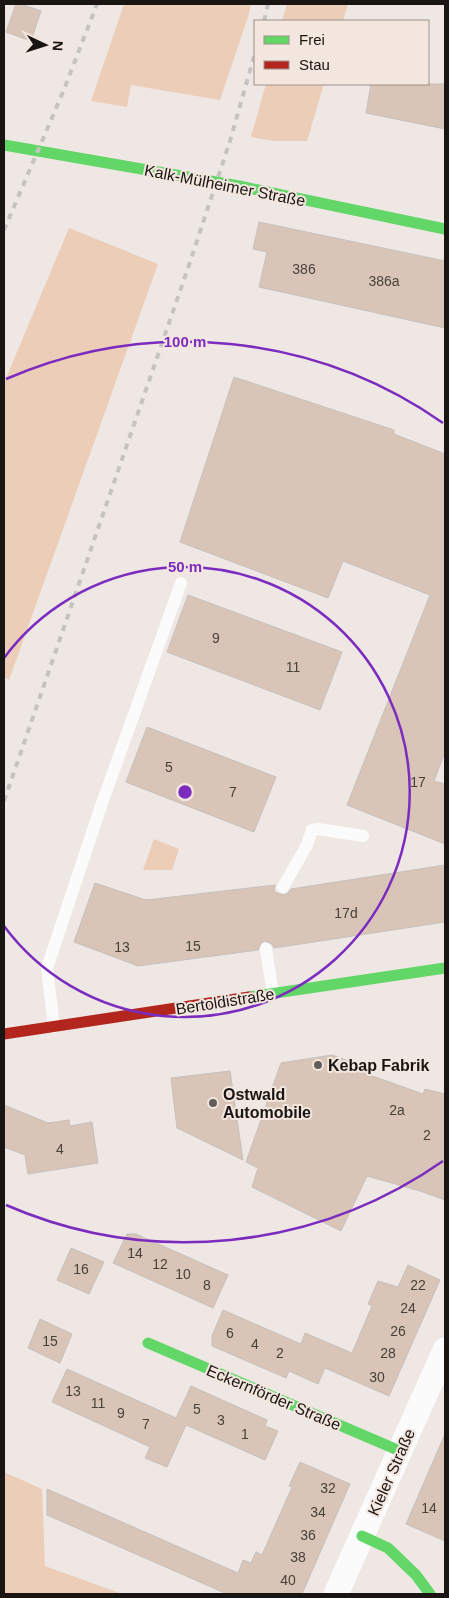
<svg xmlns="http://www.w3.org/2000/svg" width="449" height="1598" font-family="Helvetica,sans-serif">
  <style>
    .green { fill: #eccdb8 }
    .building { fill: #d8c5b7; stroke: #c6c0bd }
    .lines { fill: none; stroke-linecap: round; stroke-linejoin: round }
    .lane { stroke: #fcfbfb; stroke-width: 12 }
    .street { stroke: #fcfbfb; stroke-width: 25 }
    .fast { stroke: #63d668; stroke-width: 11 }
    .jam { stroke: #b3261e; stroke-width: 11 }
    .rail { stroke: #c5c3c2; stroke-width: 4; stroke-dasharray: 6 6; stroke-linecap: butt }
    .ring { fill: none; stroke: #7b2cbf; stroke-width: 2.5 }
    .poi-dot { fill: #645e5b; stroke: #f3e6de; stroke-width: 2 }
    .labels { text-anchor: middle; stroke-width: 4; stroke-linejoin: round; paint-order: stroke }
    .number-label { font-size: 14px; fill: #49413b }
    .street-label { font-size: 16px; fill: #191512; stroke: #f3e6de }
    .poi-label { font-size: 16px; font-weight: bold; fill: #191512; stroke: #f3e6de; text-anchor: start }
    .centre { fill: #7b2cbf; stroke: #f3e6de; stroke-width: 2.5 }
    .ring-label { font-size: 15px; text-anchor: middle; font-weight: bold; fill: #7b2cbf; stroke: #f3e6de; stroke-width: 4; stroke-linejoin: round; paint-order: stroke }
  </style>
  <rect width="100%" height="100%" fill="#eee7e3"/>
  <!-- green -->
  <path class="green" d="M124,4H251L248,17L220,100L131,85L127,107L91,101Z
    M287,4H348L343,21H282Z
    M266,84H324L307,141H274L251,137Z
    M69,228L158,264L9,680L4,677V383Z
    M154,839L179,849L172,870H143Z
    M4,1472L42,1489L45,1566L122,1594H4Z"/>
  <!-- building -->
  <path class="building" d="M16,4H21L41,11L31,41L6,32Z
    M371,84H445V129L366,113Z
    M259,222L445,261V328L259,287L267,252L253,249Z
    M234,377L394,430V434L445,454V752L434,781L445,784V844L347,805L430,595L343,561L328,598L180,542Z
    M188,595L342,652L320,710L167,652Z
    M147,727L276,777L254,832L126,782Z
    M445,865V922L274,948L272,944L265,941L261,943L258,950L138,966L74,942L95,883L146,900L275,885L274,892L284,895L287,894L291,889Z
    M332,1055L369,1068L367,1074L423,1094L425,1089L445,1094V1200L420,1191L367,1176L341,1231L252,1187L258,1168L246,1162L281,1063Z
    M230,1071L243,1160L177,1128L171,1078Z
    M4,1105L48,1123L69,1120L70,1126L92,1122L98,1163L28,1174L25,1155L4,1147Z
    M127,1234H136L228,1275L213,1308L113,1263Z
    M71,1248L104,1262L89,1294L57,1280Z
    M408,1265L440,1280L389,1396L325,1368L318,1384L289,1371L286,1378L212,1346V1336L223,1310L301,1344L305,1333L352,1353L372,1306L368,1304L378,1281L398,1287Z
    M40,1319L72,1334L60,1363L28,1348Z
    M67,1369L176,1418L191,1386L267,1420L265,1426L278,1431L265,1460L186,1425L167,1467L145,1458L150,1447L52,1402Z
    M445,1434V1541L406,1524Z
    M300,1462L350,1484L302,1594H227L47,1515V1489L238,1573L243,1560L251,1563L256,1552L262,1555L292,1487L289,1486Z"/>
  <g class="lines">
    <!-- lane -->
    <path class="lane" d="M283,887L307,845L312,830L318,829L363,836
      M266,949L273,994
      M54,1027L47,968L101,806L181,583"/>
    <!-- street -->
    <path class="street" d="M336,1594L445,1350"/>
    <!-- fast -->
    <path class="fast" d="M4,145L239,186L445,229
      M249,997L445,968
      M148,1343L400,1451
      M362,1536L388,1548L416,1575L430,1594"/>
    <!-- jam -->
    <path class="jam" d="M4,1034L249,997"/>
    <!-- rail -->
    <path class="rail" d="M264,21L268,4
      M4,230L63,92L97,4
      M4,801L188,268L230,141L255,53"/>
  </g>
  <!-- distance rings -->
  <g class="ring">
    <path d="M4 658A225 225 0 1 1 4 926"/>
    <path d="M443 1161A450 450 0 0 1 6 1205M6 379A450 450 0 0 1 443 423"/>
  </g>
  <!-- markers -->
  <g class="poi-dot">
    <circle cx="318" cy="1065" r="5"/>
    <circle cx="213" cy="1103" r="5"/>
  </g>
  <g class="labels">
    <!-- number labels -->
    <g class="number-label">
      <text x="304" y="274">386</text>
      <text x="384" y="286">386a</text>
      <text x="216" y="643">9</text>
      <text x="293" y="672">11</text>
      <text x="169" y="772">5</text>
      <text x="418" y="787">17</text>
      <text x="233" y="797">7</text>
      <text x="346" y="918">17d</text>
      <text x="193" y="951">15</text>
      <text x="122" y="952">13</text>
      <text x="397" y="1115">2a</text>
      <text x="427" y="1140">2</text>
      <text x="60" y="1154">4</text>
      <text x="135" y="1258">14</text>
      <text x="160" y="1269">12</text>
      <text x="81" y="1274">16</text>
      <text x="183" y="1279">10</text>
      <text x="207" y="1290">8</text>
      <text x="418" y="1290">22</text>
      <text x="408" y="1313">24</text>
      <text x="398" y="1336">26</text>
      <text x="230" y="1338">6</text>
      <text x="50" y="1346">15</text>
      <text x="255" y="1349">4</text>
      <text x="280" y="1358">2</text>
      <text x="388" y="1358">28</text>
      <text x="377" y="1382">30</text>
      <text x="73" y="1396">13</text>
      <text x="98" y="1408">11</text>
      <text x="197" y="1414">5</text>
      <text x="121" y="1418">9</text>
      <text x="221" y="1425">3</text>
      <text x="146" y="1429">7</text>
      <text x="245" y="1439">1</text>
      <text x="328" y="1493">32</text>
      <text x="429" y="1513">14</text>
      <text x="318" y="1517">34</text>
      <text x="308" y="1540">36</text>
      <text x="298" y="1562">38</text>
      <text x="288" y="1585">40</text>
    </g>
    <!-- street labels -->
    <g class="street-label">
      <text transform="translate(225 185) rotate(11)" y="6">Kalk-Mülheimer Straße</text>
      <text transform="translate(225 1001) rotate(-9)" y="6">Bertoldistraße</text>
      <text transform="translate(274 1397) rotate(23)" y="6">Eckernförder Straße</text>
      <text transform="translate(391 1472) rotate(-66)" y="6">Kieler Straße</text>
    </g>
    <!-- poi labels -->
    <g class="poi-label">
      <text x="328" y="1071">Kebap Fabrik</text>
      <text x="223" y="1100">Ostwald<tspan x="223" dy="18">Automobile</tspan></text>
    </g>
  </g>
  <circle cx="185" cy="792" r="8" class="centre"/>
  <g class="ring-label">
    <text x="185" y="347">100 m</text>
    <text x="185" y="572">50 m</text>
  </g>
  <!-- border -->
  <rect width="449" height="1598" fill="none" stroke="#191512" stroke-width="10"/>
  <!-- legend -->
  <rect x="254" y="20" width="175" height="65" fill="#f3e6de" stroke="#9c928c"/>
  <rect x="264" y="36" width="25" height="8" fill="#63d668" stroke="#9c928c"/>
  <text x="299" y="45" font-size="15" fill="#191512">Frei</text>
  <rect x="264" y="61" width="25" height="8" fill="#b3261e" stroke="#9c928c"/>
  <text x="299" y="70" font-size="15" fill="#191512">Stau</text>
  <!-- north arrow -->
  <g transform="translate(45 45) rotate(94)" stroke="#f3e6de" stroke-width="4" paint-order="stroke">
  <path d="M0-4L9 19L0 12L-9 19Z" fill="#191512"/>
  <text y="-8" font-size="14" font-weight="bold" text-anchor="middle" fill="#191512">N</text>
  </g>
</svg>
